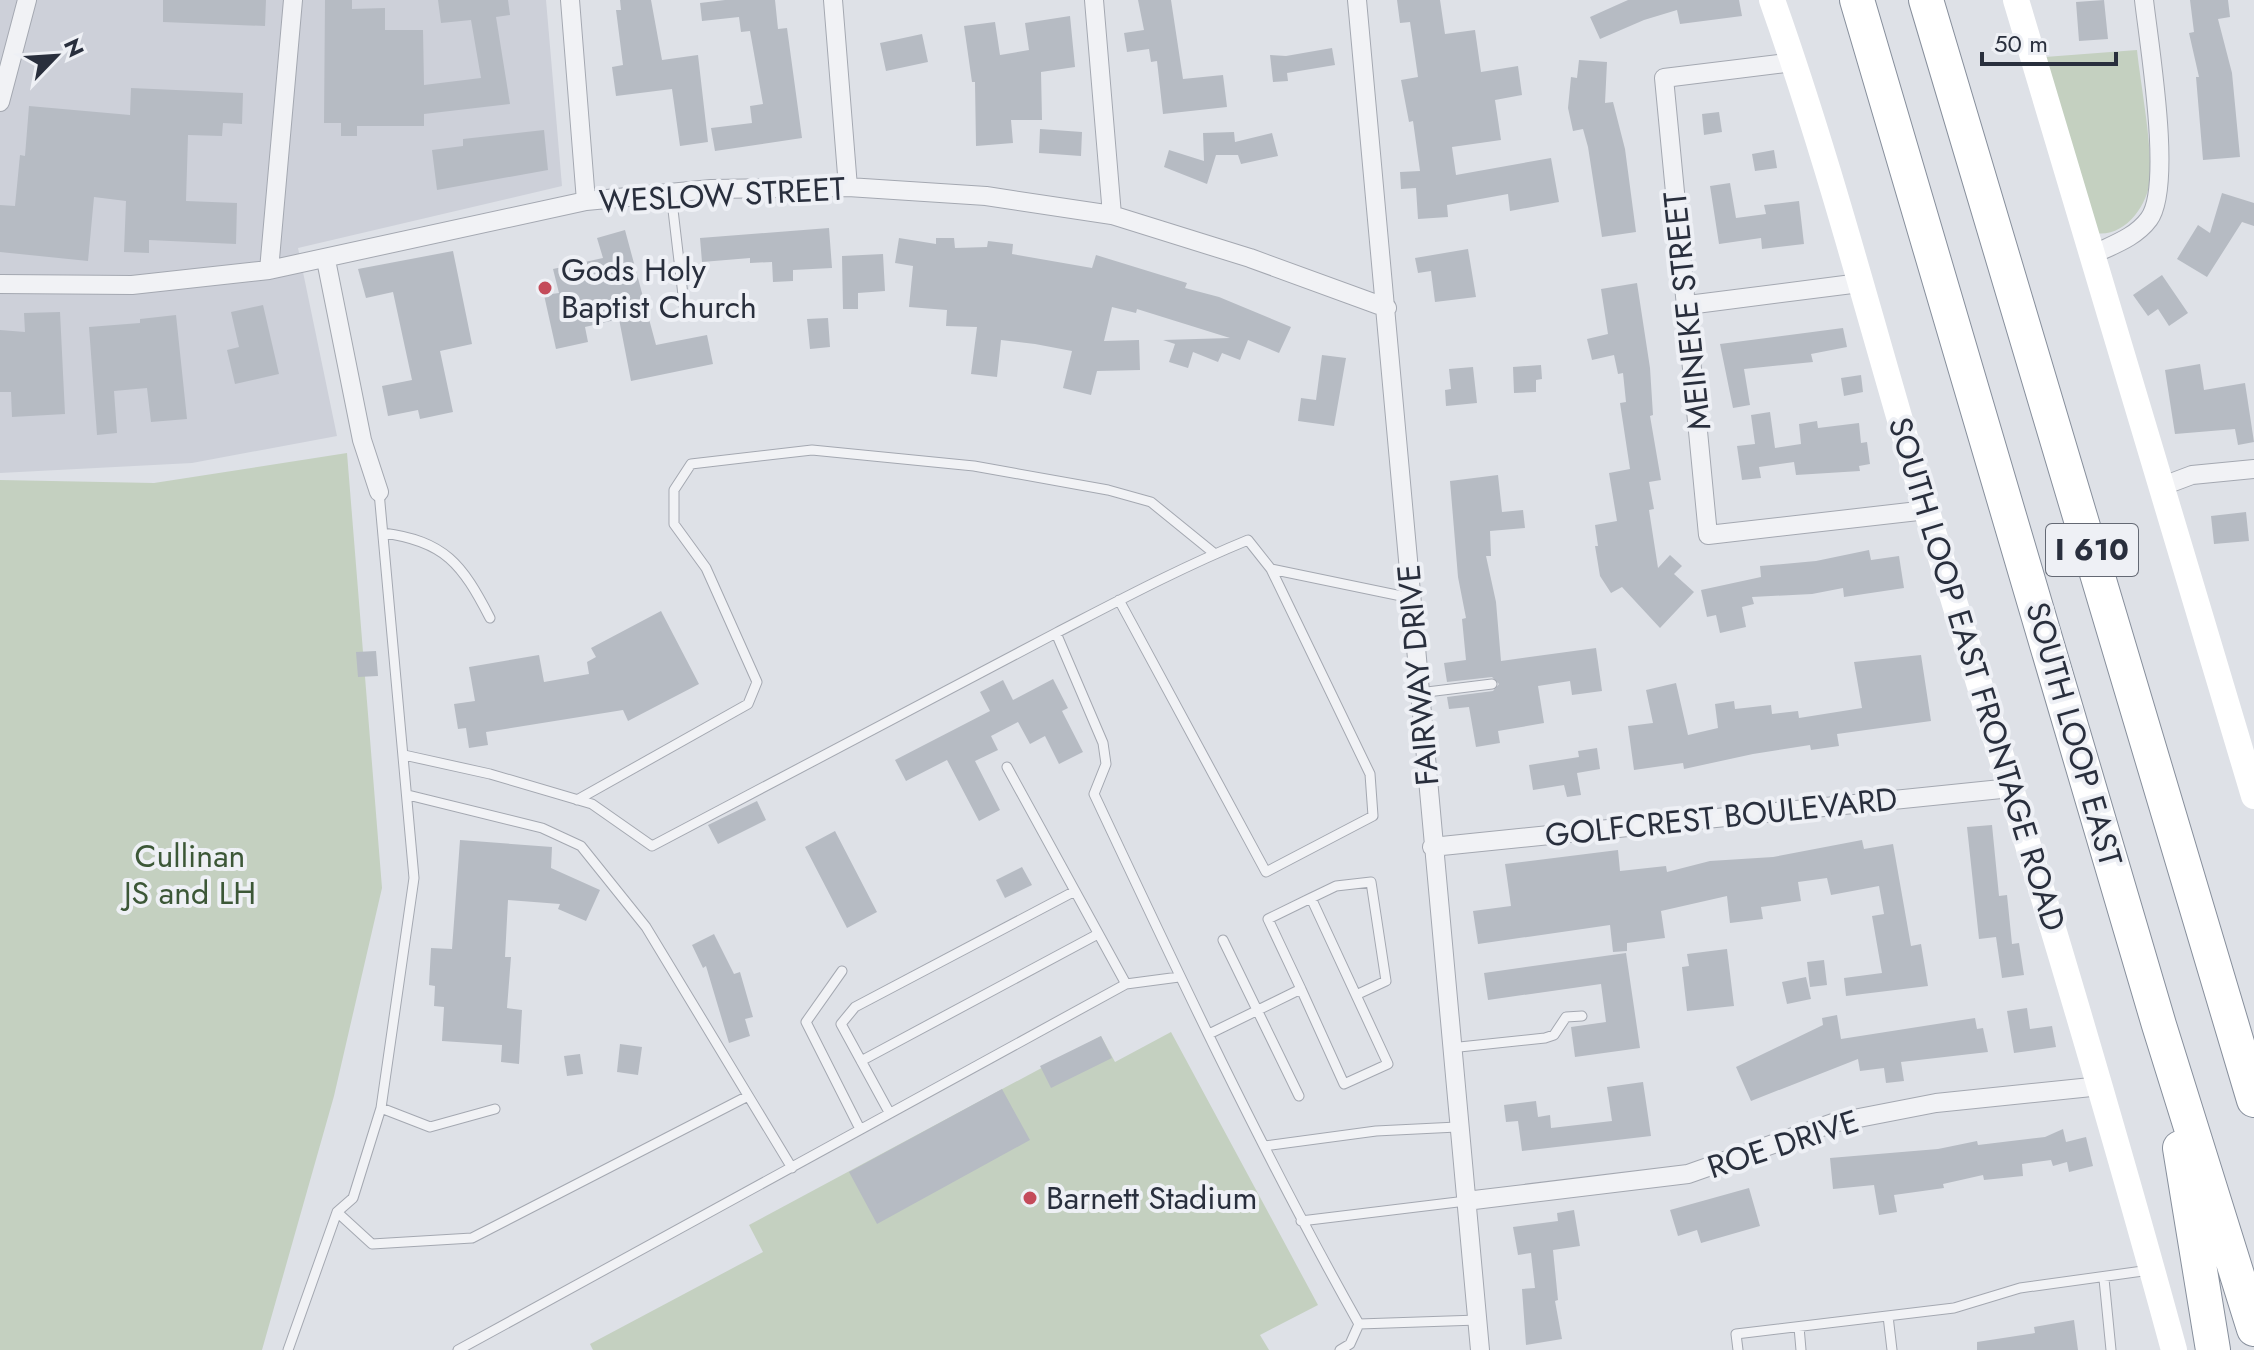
<svg xmlns="http://www.w3.org/2000/svg" width="2254" height="1350" font-family="Jost,sans-serif">
  <style>
    .built { fill: #cdd0d9 }
    .green { fill: #c4d0c0 }
    .building { fill: #b6bbc3 }
    .lines { fill: none; stroke-linecap: round; stroke-linejoin: round }
    .lane-casing { stroke: #a4a8b1; stroke-width: 11 }
    .street-casing { stroke: #a4a8b1; stroke-width: 20 }
    .highway-casing { stroke: #878f9c; stroke-width: 36 }
    .lane { stroke: #f1f2f5; stroke-width: 9 }
    .street { stroke: #f1f2f5; stroke-width: 18 }
    .secondary { stroke: #fff; stroke-width: 26 }
    .highway { stroke: #fff; stroke-width: 34 }
    .poi-dot { fill: #c44b5a; stroke: #eef0f5; stroke-width: 3 }
    .labels { text-anchor: middle; stroke-width: 8; stroke-linejoin: round; paint-order: stroke }
    .shield { fill: #eef0f5; stroke: #646974; stroke-width: 2 }
    .shield-label { font-size: 30px; font-weight: bold; fill: #292f3d }
    .street-label { font-size: 32px; fill: #292f3d; stroke: #eef0f5 }
    .poi-label { font-size: 32px; fill: #292f3d; stroke: #eef0f5; text-anchor: start }
    .park-label { font-size: 32px; fill: #3c5737; stroke: #eef0f5 }
  </style>
  <rect width="100%" height="100%" fill="#dee1e7"/>
  <!-- built -->
  <path class="built" d="M0,0H546L562,186L298,248L337,436L192,463L0,473Z"/>
  <!-- green -->
  <path class="green" d="M2137,50C2141,88 2152,142 2150,179C2148,206 2124,238 2095,233L2045,57Z
    M347,453L382,888L334,1096L262,1350H0V480L154,483Z
    M1171,1032L1318,1305L1260,1335L1269,1350H593L590,1344L763,1252L749,1225L1101,1036L1115,1062Z"/>
  <!-- building -->
  <path class="building" d="M163,0H266L265,26L163,22Z
    M325,0H352V9L385,8V30H423L424,85L481,78L471,20L441,23L438,0H508L510,15L496,17L510,104L424,114V126H357V136H341V123H324Z
    M620,0H651L662,60L698,55L708,142L680,146L672,89L616,96L612,67L623,65L616,10H621Z
    M725,0H775L778,29L787,28L802,138L715,151L711,128L752,123L750,106L763,104L750,31L741,32L739,17L702,21L700,3Z
    M1138,0H1171L1183,79L1223,75L1227,107L1163,114L1157,61L1151,62L1149,49L1127,52L1124,33L1144,30Z
    M1397,0H1440L1445,34L1475,30L1481,72L1518,66L1522,95L1495,100L1501,140L1452,147L1456,175L1551,158L1559,202L1510,211L1508,194L1447,205L1448,217L1418,219L1416,188L1401,189L1400,172L1420,171L1413,121L1409,122L1401,80L1418,77L1410,22L1400,23Z
    M1628,0H1739L1742,16L1680,24L1677,10L1644,20L1600,39L1590,17Z
    M2104,0L2108,39L2079,41L2076,2Z
    M2190,0H2228L2230,17L2218,19L2232,73L2240,157L2203,160L2196,77H2199L2189,33L2194,32Z
    M1070,16L1075,67L1041,72L1042,120H1011L1013,143L976,146L975,82H972L964,26L995,22L1000,55L1029,50L1025,23Z
    M922,34L928,62L886,71L880,43Z
    M1332,48L1335,65L1287,73L1288,81L1273,82L1270,55L1286,56Z
    M1579,60L1607,62L1605,103L1613,102L1625,149L1636,232L1602,237L1588,147L1583,129L1573,131L1568,108L1571,77L1577,78Z
    M131,88L243,93L242,124L223,123L222,136L188,135L186,201L237,203L236,244L149,240V253L124,252L126,201L94,197L88,261L0,252V205L15,206L20,155L25,156L29,106L130,115Z
    M1719,112L1722,132L1704,135L1702,114Z
    M1040,129L1082,132L1081,156L1039,153Z
    M544,130L548,170L437,190L432,150L463,146V139Z
    M1234,132L1235,142L1272,133L1278,156L1241,164L1238,155H1216L1207,184L1164,167L1169,150L1204,161L1203,133Z
    M1774,150L1777,168L1755,171L1752,154Z
    M1730,183L1736,218L1766,214L1764,205L1799,201L1804,244L1762,249L1761,238L1719,244L1710,186Z
    M2222,193L2254,203V226L2242,222L2207,277L2177,259L2198,225L2210,233Z
    M829,228L832,268L793,270V281L773,282L772,262L750,263V258L702,262L700,238Z
    M625,230L656,345L707,335L713,364L631,381L619,319L585,327L588,342L556,349L544,295L559,293L553,269L603,258L597,238Z
    M899,238L936,244V238H954L955,248L987,247L988,241L1013,244L1012,254L1092,268L1096,255L1187,283L1185,288L1219,297L1291,327L1279,353L1248,340L1240,360L1222,353L1218,362L1193,352L1188,368L1169,362L1175,344L1163,340L1230,338L1137,309L1136,313L1112,307L1104,341L1139,340L1140,370L1097,371L1091,395L1063,388L1072,351L1035,344L1001,340L997,377L971,374L977,327L946,326L947,310L909,307L913,266L895,263Z
    M1468,249L1476,297L1435,302L1431,271L1418,273L1415,258Z
    M453,251L472,344L440,351L453,412L420,419L418,410L388,416L382,386L412,380L393,292L366,298L358,269Z
    M883,254L885,291L858,293V309H843L842,256Z
    M2162,275L2188,313L2169,326L2158,309L2148,316L2133,295Z
    M1637,283L1650,368L1653,415L1650,416L1661,480L1649,482L1654,509L1649,510L1658,568L1670,555L1682,566L1674,574L1694,592L1660,628L1622,587L1611,593L1600,576L1595,546H1598L1595,525L1617,521L1609,473L1630,469L1620,403L1626,402L1623,373L1618,374L1614,355L1592,360L1587,339L1608,334L1601,289Z
    M263,305L279,374L235,384L227,350L239,347L231,312Z
    M60,312L65,414L12,417L11,392H0V330L25,332L24,313Z
    M176,315L187,419L151,422L147,388L114,391L117,433L97,435L89,327L140,323V319Z
    M828,318L830,347L810,349L807,319Z
    M1843,328L1847,347L1811,354L1813,362L1744,369L1750,405L1733,408L1720,344Z
    M1322,355L1346,358L1334,426L1298,421L1301,398L1316,400Z
    M2200,364L2204,390L2245,383L2254,442L2238,445L2235,429L2175,434L2165,370Z
    M1541,365L1542,379L1536,380V392L1514,393L1513,367Z
    M1473,367L1477,403L1446,406L1445,390L1451,389L1449,369Z
    M1861,375L1863,392L1844,396L1841,378Z
    M1770,412L1775,448L1801,444L1799,424L1817,421L1818,428L1859,423L1861,443L1867,442L1870,464L1859,466L1860,471L1796,475L1794,462L1759,467L1761,478L1742,480L1737,446L1755,444L1751,415Z
    M1498,475L1502,512L1523,510L1525,528L1490,531L1491,556H1486L1496,602L1501,661L1596,648L1602,691L1572,695L1570,681L1538,686L1544,723L1498,731L1500,743L1476,747L1469,707L1449,709L1447,697L1493,691L1499,684L1492,677L1447,682L1444,663L1466,660L1462,619L1466,618L1458,577L1450,481Z
    M2246,512L2249,541L2214,544L2211,516Z
    M1869,550L1871,560L1899,556L1904,588L1844,597L1843,588L1812,594L1752,597L1754,604L1742,607L1746,627L1720,633L1716,615L1707,617L1701,590L1761,577L1760,566L1816,561Z
    M661,611L699,684L628,721L623,710L486,732L488,745L469,748L466,728L458,729L454,704L475,701L469,667L539,655L544,682L589,674L587,662L596,657L591,648Z
    M376,651L378,676L358,677L356,652Z
    M1921,655L1931,721L1837,734L1839,746L1811,750L1810,745L1753,754L1684,769L1683,763L1634,770L1628,726L1653,723L1646,690L1676,683L1688,735L1718,728L1715,704L1734,701L1735,709L1771,705L1772,714L1798,711L1799,718L1862,708L1854,662Z
    M1053,679L1068,708L1062,711L1083,752L1059,764L1045,736L1030,744L1018,722L991,736L998,750L975,761L1000,810L979,821L947,760L906,781L895,760L990,711L980,692L1003,680L1013,700Z
    M1597,748L1600,769L1577,773L1581,795L1567,797L1564,785L1533,790L1529,765L1579,757L1578,751Z
    M757,801L766,820L718,844L708,825Z
    M1992,825L1999,896L2007,895L2012,944L2019,943L2024,975L2002,978L1996,937L1979,939L1967,827Z
    M835,831L877,912L847,928L805,847Z
    M460,840L552,847L551,868L600,890L586,921L558,909L560,904L508,900L505,957H511L507,1008L522,1010L519,1064L501,1062L502,1045L442,1041L444,1007L434,1006L435,986L429,985L431,948L452,949Z
    M1862,840L1864,849L1893,844L1911,946L1921,944L1928,986L1846,996L1844,978L1882,973L1872,916L1884,914L1879,886L1831,895L1827,878L1798,882L1801,901L1761,907L1763,919L1730,923L1727,896L1661,911L1665,938L1627,943V951L1613,952L1610,925L1478,944L1473,911L1511,906L1505,864L1618,850L1620,871L1666,866L1667,872L1710,861L1773,857Z
    M1022,867L1032,885L1005,898L996,880Z
    M714,934L734,974L740,972L753,1017L745,1019L750,1036L729,1043L706,966L703,968L692,945Z
    M1727,949L1734,1006L1687,1011L1682,967L1689,966L1687,954Z
    M1626,953L1640,1048L1575,1057L1571,1027L1606,1022L1601,984L1488,1000L1484,973Z
    M1824,960L1827,985L1810,987L1807,962Z
    M1806,977L1811,999L1787,1004L1782,982Z
    M2027,1008L2030,1029L2052,1026L2056,1047L2014,1053L2007,1011Z
    M1837,1015L1841,1039L1975,1018L1977,1029L1983,1028L1988,1052L1901,1062L1904,1081L1886,1083L1884,1068L1860,1071L1858,1059L1751,1101L1736,1067L1823,1025L1822,1018Z
    M1101,1036L1112,1058L1051,1088L1040,1066Z
    M620,1044L642,1047L638,1075L617,1072Z
    M580,1054L583,1074L567,1076L564,1056Z
    M1643,1082L1651,1136L1522,1151L1518,1121L1506,1122L1504,1105L1536,1101L1538,1117L1550,1115L1551,1128L1612,1121L1607,1087Z
    M1002,1089L1030,1140L877,1224L849,1172Z
    M2063,1129L2066,1142L2086,1137L2093,1166L2069,1172L2067,1162L2053,1166L2051,1160L2022,1164L2023,1176L1984,1180L1983,1175L1943,1184L1944,1188L1894,1195L1897,1212L1879,1215L1874,1185L1833,1189L1830,1158L1938,1149L1977,1141L1978,1145L2045,1137Z
    M1749,1188L1760,1226L1701,1243L1697,1230L1678,1236L1670,1210Z
    M1574,1210L1580,1246L1553,1250L1558,1300L1555,1301L1562,1339L1526,1345L1522,1289L1535,1288L1531,1253L1518,1255L1513,1227L1558,1221L1557,1213Z
    M2074,1320L2078,1350H1977V1342L2035,1333L2034,1327Z"/>
  <g class="lines">
    <defs>
      <path id="lane" d="M671,193L685,312
        M383,533C445,541 462,564 490,618
        M1271,569L1411,598
        M1056,633L1103,743L1106,764L1094,794C1178,973 1262,1152 1359,1324
        M1419,693L1492,684
        M404,755L490,774L592,804L652,846L1056,633C1120,600 1182,567 1248,540L1271,569L1370,774L1373,816L1266,872L1119,600
        M1007,767L1126,984
        M408,795L542,828L581,846L646,927L792,1168
        M577,800L748,704L757,682L706,568L674,524V490L691,464L812,450L974,466L1108,490L1151,502L1215,554
        M1311,898L1336,886L1371,882L1386,981L1356,995
        M1223,940L1299,1096
        M842,971L806,1022L860,1129
        M1209,1034L1301,989L1344,1084L1388,1064L1311,898L1268,919L1301,989
        M1450,1048L1545,1038L1554,1035L1566,1017L1582,1016
        M861,1061L1098,934
        M381,1108L430,1127L495,1109
        M889,1112L841,1024L855,1007L1075,891
        M1265,1146L1376,1131L1457,1127
        M337,1212L372,1244L472,1238L748,1096
        M1301,1221L1466,1201
        M2104,1279L2111,1350
        M1888,1316L1892,1350
        M1799,1327L1801,1350
        M288,1350L337,1212L353,1198L381,1108L414,878L379,492
        M458,1350L1126,984L1179,977
        M1340,1350L1350,1344L1359,1324L1478,1320
        M1738,1350L1736,1334L1954,1308L2020,1288L2150,1270"/>
      <path id="street" d="M570,0L586,201
        M833,0L848,187
        M1094,0L1112,215
        M1357,0L1480,1350
        M1794,62L1664,78L1708,535L1927,510
        M0,102L27,0
        M2092,255C2112,245 2135,238 2149,219C2173,186 2149,45 2144,0
        M326,260L362,440L379,492
        M269,270L293,0
        M0,284L132,285L269,270L586,201L711,189L848,187L986,196L1112,215L1250,258L1387,308
        M1688,305L1860,283
        M2160,487L2192,475L2254,469
        M1432,847L2011,788
        M1466,1201L1688,1174L1833,1123L1936,1103L2101,1086"/>
      <path id="highway" d="M1857,0L2159,1025L2254,1329
        M1926,0L2254,1100
        M2180,1148L2213,1350"/>
    </defs>
    <!-- lane casing -->
    <use href="#lane" class="lane-casing"/>
    <!-- street casing -->
    <use href="#street" class="street-casing"/>
    <!-- highway casing -->
    <use href="#highway" class="highway-casing"/>
    <!-- lane -->
    <use href="#lane" class="lane"/>
    <!-- street -->
    <use href="#street" class="street"/>
    <!-- secondary -->
    <path class="secondary" d="M1772,0C1832,169 1876,343 1928,515C2012,793 2098,1070 2174,1350
      M2016,0L2254,796"/>
    <!-- highway -->
    <use href="#highway" class="highway"/>
  </g>
  <!-- markers -->
  <g class="poi-dot">
    <circle cx="545" cy="288" r="8"/>
    <circle cx="1030" cy="1198" r="8"/>
  </g>
  <g class="labels">
    <!-- shield labels -->
    <rect class="shield" x="2046" y="524" width="92" height="52" rx="6"/>
    <g class="shield-label">
      <text x="2092" y="560">I 610</text>
    </g>
    <!-- street labels -->
    <g class="street-label">
      <text transform="translate(722 195) rotate(-3)" y="11">WESLOW STREET</text>
      <text transform="translate(1687 311) rotate(-96)" y="11">MEINEKE STREET</text>
      <text transform="translate(1977 674) rotate(73)" y="11">SOUTH LOOP EAST FRONTAGE ROAD</text>
      <text transform="translate(1418 675) rotate(-95)" y="11">FAIRWAY DRIVE</text>
      <text transform="translate(2074 734) rotate(74)" y="11">SOUTH LOOP EAST</text>
      <text transform="translate(1721 817) rotate(-6)" y="11">GOLFCREST BOULEVARD</text>
      <text transform="translate(1783 1144) rotate(-18)" y="11">ROE DRIVE</text>
    </g>
    <!-- poi labels -->
    <g class="poi-label">
      <text x="561" y="281">Gods Holy<tspan x="561" dy="37">Baptist Church</tspan></text>
      <text x="1046" y="1209">Barnett Stadium</text>
    </g>
    <!-- park labels -->
    <g class="park-label">
      <text x="190" y="867">Cullinan<tspan x="190" dy="37">JS and LH</tspan></text>
    </g>
  </g>
  <!-- north arrow -->
  <g transform="translate(56 56) rotate(65)" stroke="#eef0f5" stroke-width="6" paint-order="stroke">
  <path d="M0-6L14 30L0 20L-14 30Z" fill="#292f3d"/>
  <text y="-12" font-size="22" font-weight="bold" text-anchor="middle" fill="#292f3d">N</text>
  </g>
  <!-- scale -->
  <path d="M1982 52v12h134v-12" fill="none" stroke="#292f3d" stroke-width="4"/>
  <text x="1994" y="52" font-size="24" fill="#292f3d" stroke="#eef0f5" stroke-width="6" paint-order="stroke">50 m</text>
</svg>
